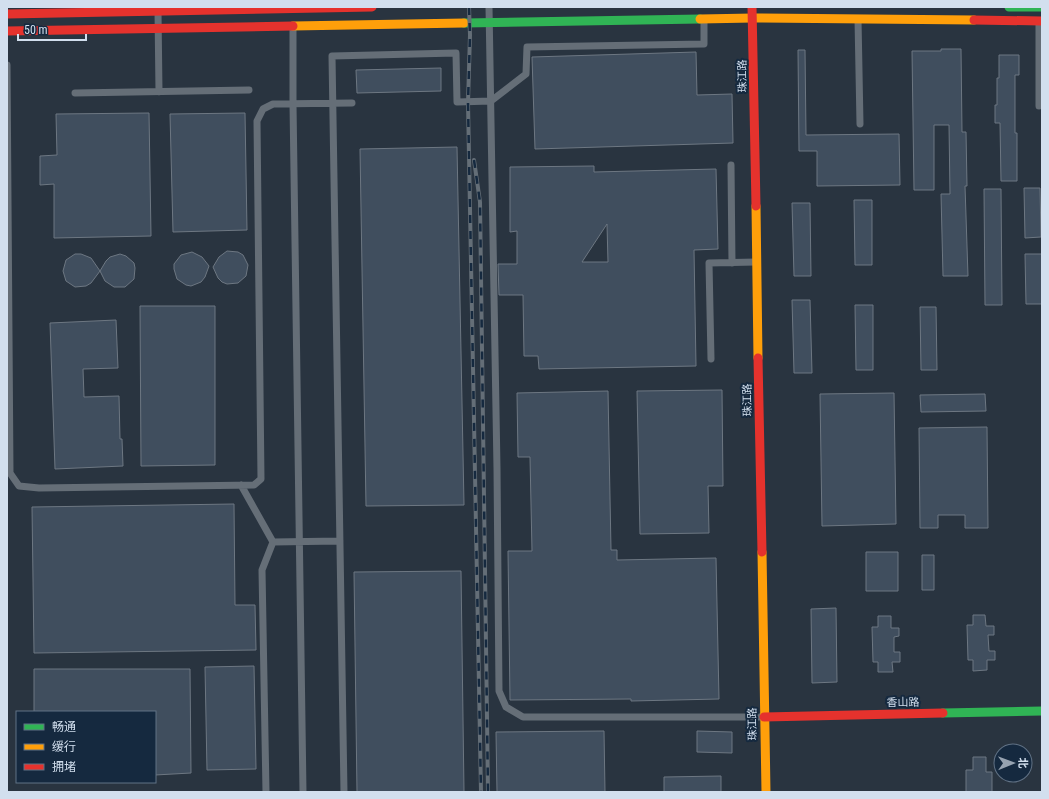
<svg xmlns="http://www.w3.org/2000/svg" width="1049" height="799" font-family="'Roboto Condensed','Noto Sans SC',sans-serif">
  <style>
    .building { fill: #404e5e; stroke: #6d7782; fill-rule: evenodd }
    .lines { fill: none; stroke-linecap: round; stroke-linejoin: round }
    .street { stroke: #656e77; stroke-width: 7 }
    .fast { stroke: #30b455; stroke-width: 9 }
    .slow { stroke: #ff9f0a; stroke-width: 9 }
    .jam { stroke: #e5322d; stroke-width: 9 }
    .rail-casing { stroke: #646e77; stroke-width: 4 }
    .rail { stroke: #15293f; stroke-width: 2.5; stroke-dasharray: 8; stroke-linecap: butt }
    .labels { text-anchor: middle; stroke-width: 4; stroke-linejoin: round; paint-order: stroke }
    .street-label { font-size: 11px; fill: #d2dfee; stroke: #15293f }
  </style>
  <rect width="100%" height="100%" fill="#293440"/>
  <!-- building -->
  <path class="building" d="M941,49H961L962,132H966L967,186H965L968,276H943L941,194H950L949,125H934V190H914L912,51H941Z
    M798,50H805L806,135L899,134L900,185L817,186V151H799Z
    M696,52L697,95L732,94L733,143L535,149L532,57Z
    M999,55H1019V75H1015V133H1017V181H1001L1000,123H995V105H997V78H999Z
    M441,68V91L357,93L356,70Z
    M149,113L151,236L54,238V184L40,185V156L57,155L56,114Z
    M245,113L247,230L173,232L170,114Z
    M457,147L464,505L366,506L360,149Z
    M594,166V172L716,169L718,249L694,250L696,366L539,369L538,356H524L523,295H499L498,264H517V231L510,232V167ZM607,224L608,262H582Z
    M1024,188H1040L1041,237L1025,238Z
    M984,189H1001L1002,305H985Z
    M854,200H872V265H855Z
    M792,203H810L811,276H794Z
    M227,251L238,252L243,255L248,265L246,276L238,283L227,284L222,282L218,278L213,267L219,257Z
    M192,252L202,257L209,266L205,277L201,282L191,286L186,285L177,279L174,269V264L181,255Z
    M75,254H81L91,258L100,271L106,261L110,257L120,254L126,256L134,263L135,268L134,279L125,287H114L105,281L100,271L91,283L86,286L75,287L66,281L63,271L66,260Z
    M1025,254H1042V304H1026Z
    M792,300H810L812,373H794Z
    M855,305H873V370H856Z
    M140,306H215V465L141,466Z
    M920,307H936L937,370H921Z
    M116,320L118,368L83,369L84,397L119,396L120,439H122L123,466L55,469L50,323Z
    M722,390L723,486H708L709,533L640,534L637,391Z
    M608,391L611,550H617V560L716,558L719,699L631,701V699L510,700L508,551H532L530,457H518L517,393Z
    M894,393L896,524L822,526L820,394Z
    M985,394L986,411L921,412L920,395Z
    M987,427L988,528H965V515H938V528H920L919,428Z
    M234,504L235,605H255L256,650L34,653L32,507Z
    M866,552H898V591H866Z
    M922,555H934V590H922Z
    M461,571L464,792H357L354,572Z
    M836,608L837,682L812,683L811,609Z
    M973,615H985L986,626H994V635H988L989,651H995V660H987V670L973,671V660H968L967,625H973Z
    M878,616H891V628H899V636L894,637V652H900V662H892L893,672H878V662H873L872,627H878Z
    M254,666L256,769L207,770L205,667Z
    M34,669H190L191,773L155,775V712H34Z
    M604,731L605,792H497L496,732Z
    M697,731L732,732V753L697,752Z
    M973,757H986V772H992V792H966V770H973Z
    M721,776V792H664V777Z"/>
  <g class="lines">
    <!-- street -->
    <path class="street" d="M489,7L497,468L499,691L506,707L523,717H764
      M158,11L159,92
      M858,19L860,124
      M293,26V104L303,792
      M7,65L10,473L19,486L39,488L254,485L261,479L257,121L263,109L273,104L352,103
      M75,93L249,90
      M1039,106V21
      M731,165L732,263
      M711,359L709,263L756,262
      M241,485L273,542L340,541
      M266,792L262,570L273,542
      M344,792L332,56L456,53L457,102L491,101L526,74L527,47L704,44V19"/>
    <!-- fast -->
    <path class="fast" d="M1009,7H1042
      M464,23L700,19
      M943,713L1042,711"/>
    <!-- slow -->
    <path class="slow" d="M700,19L753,18L974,20
      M293,26L464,23
      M756,206L758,358
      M762,552L766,792"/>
    <!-- jam -->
    <path class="jam" d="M752,7L756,206
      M7,14L372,7
      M974,20L1042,21
      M7,31L293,26
      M758,358L762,552
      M764,717L943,713"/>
    <defs>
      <path id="rail" d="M469,7L470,35L468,103L481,792
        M474,160L480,202L488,792"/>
    </defs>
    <!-- rail casing -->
    <use href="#rail" class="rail-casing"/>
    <!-- rail -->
    <use href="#rail" class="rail"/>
  </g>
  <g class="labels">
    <!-- street labels -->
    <g class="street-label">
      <text transform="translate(742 76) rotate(-91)" y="4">珠江路</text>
      <text transform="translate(747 400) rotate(-91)" y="4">珠江路</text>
      <text transform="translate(903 702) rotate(-1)" y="4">香山路</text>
      <text transform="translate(752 724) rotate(-91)" y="4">珠江路</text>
    </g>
  </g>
  <!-- border -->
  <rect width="1049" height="799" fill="none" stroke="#d2dfee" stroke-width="16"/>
  <!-- legend -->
  <rect x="16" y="711" width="140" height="72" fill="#15293f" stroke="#617285"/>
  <rect x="24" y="724" width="20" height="6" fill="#30b455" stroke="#617285"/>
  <text x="52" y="731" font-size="12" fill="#d2dfee">畅通</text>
  <rect x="24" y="744" width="20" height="6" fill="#ff9f0a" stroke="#617285"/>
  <text x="52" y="751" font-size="12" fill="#d2dfee">缓行</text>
  <rect x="24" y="764" width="20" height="6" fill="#e5322d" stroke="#617285"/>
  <text x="52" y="771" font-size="12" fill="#d2dfee">拥堵</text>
  <!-- north arrow -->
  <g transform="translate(1013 763) rotate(89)"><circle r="19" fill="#15293f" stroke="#617285"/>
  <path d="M0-3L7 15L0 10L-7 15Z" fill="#97a3b1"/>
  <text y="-6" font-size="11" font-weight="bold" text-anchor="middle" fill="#d2dfee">北</text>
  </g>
  <!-- scale -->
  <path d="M18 34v6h68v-6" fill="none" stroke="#d2dfee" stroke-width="2"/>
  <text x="24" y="34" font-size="12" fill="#d2dfee" stroke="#15293f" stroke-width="3" paint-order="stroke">50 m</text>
</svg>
